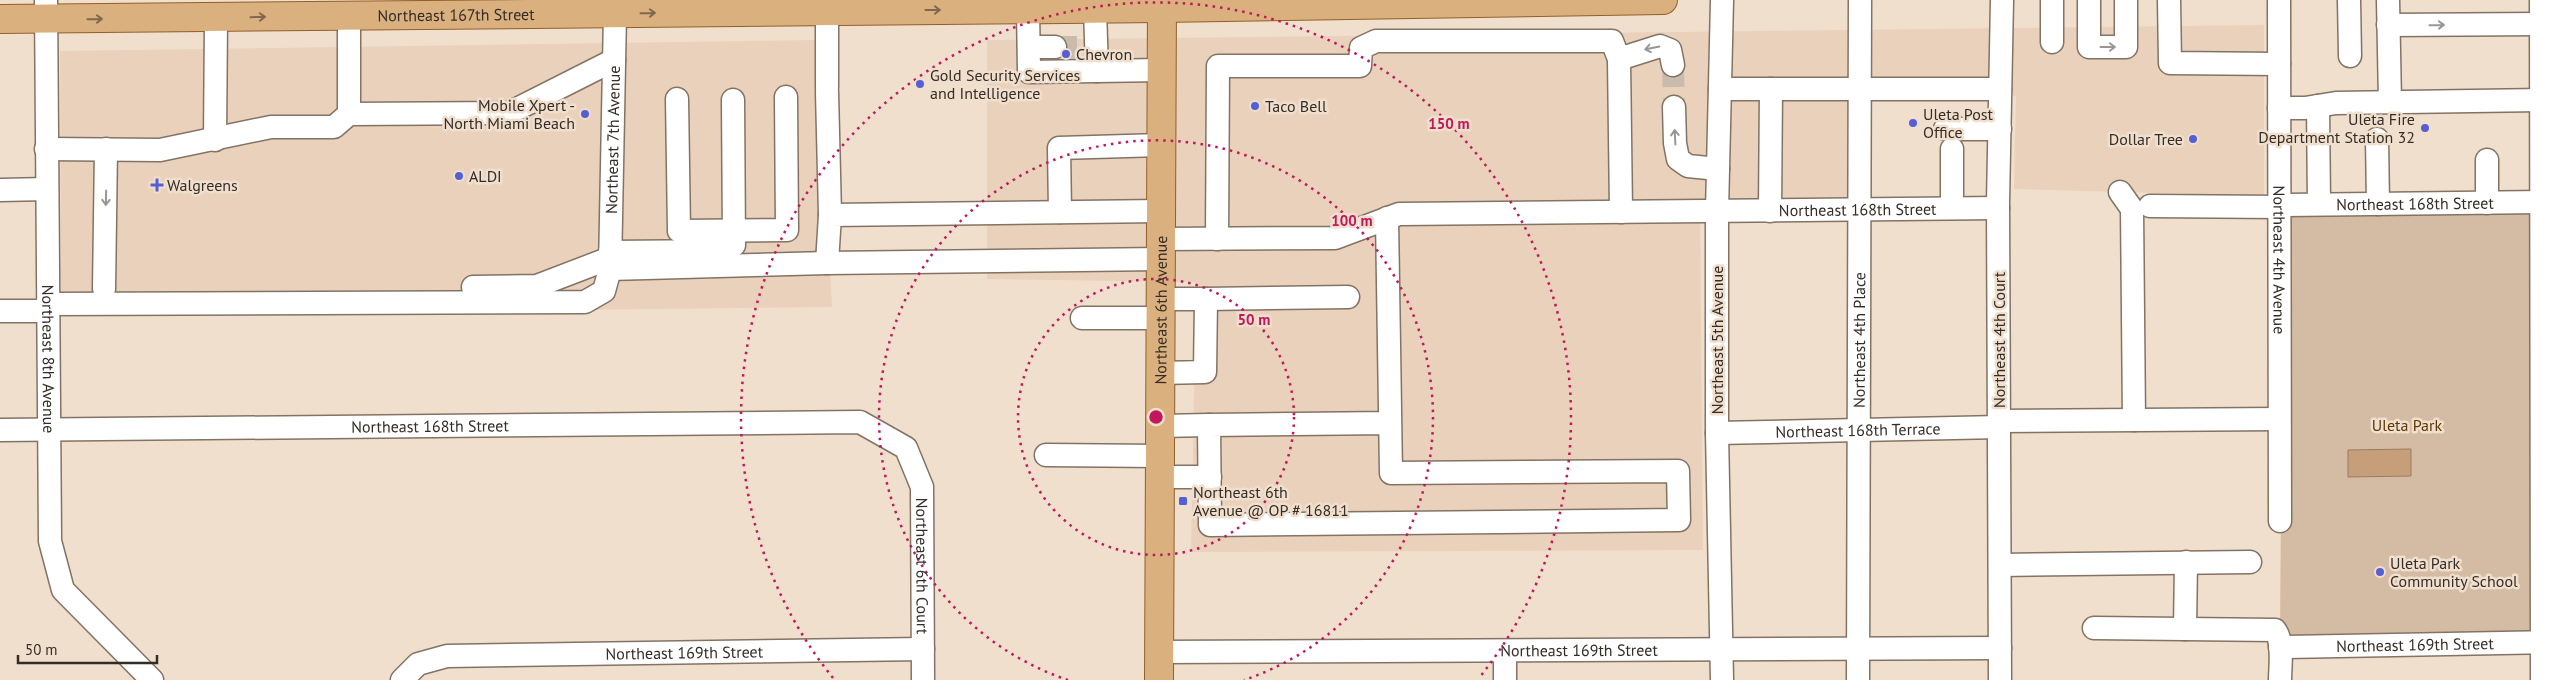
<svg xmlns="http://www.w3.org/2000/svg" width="2550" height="680" font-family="'PT Sans',sans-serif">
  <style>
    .built { fill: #ead1bb }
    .green { fill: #d4bba4 }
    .water { fill: #c69f7a; stroke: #9a7d61 }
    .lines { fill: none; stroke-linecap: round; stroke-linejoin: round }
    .minor-tunnel { stroke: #cbbbad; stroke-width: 22; stroke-dasharray: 22 11; stroke-linecap: butt }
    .minor-casing { stroke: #837364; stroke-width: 25 }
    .major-casing { stroke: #916029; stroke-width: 30 }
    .minor { stroke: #fff; stroke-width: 22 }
    .major { stroke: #dbb07f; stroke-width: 28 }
    .oneway { stroke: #7f684f }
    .oneway2 { stroke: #9a9693 }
    .ring { fill: none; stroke: #c2185b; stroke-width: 2.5; stroke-dasharray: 2.5 5 }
    .poi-dot { fill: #545fd5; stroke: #f1dfce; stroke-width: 2 }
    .labels { text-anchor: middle; stroke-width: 5; stroke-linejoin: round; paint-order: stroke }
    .street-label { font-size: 16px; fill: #342d27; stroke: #f1dfce }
    .poi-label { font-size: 16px; fill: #342d27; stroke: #f1dfce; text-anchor: start }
    .park-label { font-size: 16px; fill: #5c3607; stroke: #f1dfce }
    .centre { fill: #c2185b; stroke: #f1dfce; stroke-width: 2.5 }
    .ring-label { font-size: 15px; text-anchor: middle; font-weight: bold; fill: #c2185b; stroke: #f1dfce; stroke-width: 5; stroke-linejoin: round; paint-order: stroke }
  </style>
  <rect width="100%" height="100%" fill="#f1dfce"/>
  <!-- built -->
  <path class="built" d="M2264,25V196L2014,189L2016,96L1850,95L1847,200L1700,201L1703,550L1191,552L1196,282L987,279V40Z
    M819,40L832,307L61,316L60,51Z"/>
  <!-- green -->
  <path class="green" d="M2532,202V636L2280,640L2283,215Z"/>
  <!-- water -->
  <path class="water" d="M2411,449V476L2348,477V450Z"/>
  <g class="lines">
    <!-- minor-tunnel -->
    <path class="minor-tunnel" d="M1055,47H1083
      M1673,65L1674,107"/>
    <defs>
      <g id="minor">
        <path id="s1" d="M46,0L50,541L63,590L152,680"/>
        <path d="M1722,0L1717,211V433L1722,680"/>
        <path d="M2089,0V47H2126V0"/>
        <path d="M2169,0L2170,63L2279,64"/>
        <path id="s2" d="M2279,0L2280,521"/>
        <path d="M2349,0L2350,56"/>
        <path d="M2388,0L2390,102"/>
        <path d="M2541,0L2542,680"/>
        <path d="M1028,9L1029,72L1162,70"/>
        <path d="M1095,9L1097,71"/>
        <path d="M827,11V87"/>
        <path d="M349,16V114"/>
        <path d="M2388,25L2541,24"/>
        <path d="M2052,42V0"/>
        <path d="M1029,47H1055"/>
        <path d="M1619,59L1660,46L1670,50L1673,65"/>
        <path d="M1720,89H2000"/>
        <path d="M827,92L830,215"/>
        <path d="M677,99L679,231L787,230L786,97"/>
        <path d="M733,100L734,245"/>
        <path d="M2318,106L2319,204"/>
        <path d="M1674,107L1675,143L1678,159L1688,166L1718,169"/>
        <path d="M2279,108H2305L2336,103L2541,100"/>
        <path d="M1945,129H2000"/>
        <path d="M2377,139L2378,204"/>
        <path d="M215,140L216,18"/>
        <path d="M46,149L160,150L271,127H334L349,114L509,113L614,60"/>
        <path d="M0,190L47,189"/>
        <path d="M2120,192L2132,209L2134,420"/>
        <path d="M2487,203V160"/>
        <path id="s3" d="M2279,205L2550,202"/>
        <path d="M2150,206L2280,207"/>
        <path d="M1952,208V149"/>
        <path d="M1770,211L1771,89"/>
        <path d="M1060,212L1059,148L1161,145"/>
        <path d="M1387,218L1391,473L1678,471L1679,520L1210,525L1209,425L1390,423"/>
        <path id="s4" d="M1161,239L1335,238L1399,214L1998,208"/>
        <path d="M1217,239L1218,66H1360L1361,48L1376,41H1612L1619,59L1621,212"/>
        <path d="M610,252L725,251"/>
        <path d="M827,263L830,215L1161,211"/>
        <path d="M610,269L827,263L1161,259"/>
        <path d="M473,287L537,286L610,258"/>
        <path d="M104,289L106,149"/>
        <path d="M1206,299L1348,297"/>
        <path id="s5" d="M47,304L585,302L604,291L610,269L615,13"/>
        <path d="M0,311H47"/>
        <path d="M1082,318H1161"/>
        <path d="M1160,373L1205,372L1206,299H1161"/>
        <path d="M2000,421L2279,419"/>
        <path d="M1160,426L1209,425"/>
        <path id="s6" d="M0,430L860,422L906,448L922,487L923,680"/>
        <path id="s7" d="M1717,433L2000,427"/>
        <path d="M1046,455L1160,456"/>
        <path d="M1160,477H1210"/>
        <path d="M2000,565L2250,562"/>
        <path d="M2094,628L2275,630C2284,642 2280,666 2280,680"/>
        <path d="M2185,629L2186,562"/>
        <path id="s8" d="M2280,647L2550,642"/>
        <path d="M1505,651V680"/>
        <path id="s9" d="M1159,652L2000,648"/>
        <path id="s10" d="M402,680L418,664L447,656L923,649"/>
        <path id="s11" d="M1858,680L1860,0"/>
        <path d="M2000,680L1998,202L2002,0"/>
      </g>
      <g id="major">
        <path id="s12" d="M0,19L1162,8L1663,0"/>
        <path id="s13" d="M1159,680L1162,0"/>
      </g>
    </defs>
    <!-- minor casing -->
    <use href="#minor" class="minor-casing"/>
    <!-- major casing -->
    <use href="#major" class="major-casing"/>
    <!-- minor -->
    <use href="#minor" class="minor"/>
    <!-- major -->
    <use href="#major" class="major"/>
  </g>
  <!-- one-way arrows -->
  <defs><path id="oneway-shaft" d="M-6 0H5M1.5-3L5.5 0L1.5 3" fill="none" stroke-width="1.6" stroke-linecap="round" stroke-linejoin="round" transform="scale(1.25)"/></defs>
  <g class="oneway">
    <use href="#oneway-shaft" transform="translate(933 10)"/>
    <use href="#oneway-shaft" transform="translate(648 13) rotate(-1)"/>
    <use href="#oneway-shaft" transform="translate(258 17) rotate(-1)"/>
    <use href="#oneway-shaft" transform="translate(95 19) rotate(-1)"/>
  </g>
  <g class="oneway2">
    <use href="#oneway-shaft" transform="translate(2437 25) rotate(-1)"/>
    <use href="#oneway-shaft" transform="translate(2108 47)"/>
    <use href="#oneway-shaft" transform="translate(1652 48) rotate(169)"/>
    <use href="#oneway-shaft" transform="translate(1675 137) rotate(-93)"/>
    <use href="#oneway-shaft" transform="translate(106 198) rotate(91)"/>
  </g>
  <!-- distance rings -->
  <g class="ring">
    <circle cx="1156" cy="417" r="138"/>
    <path d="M1068 680A277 277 0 1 1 1244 680"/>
    <path d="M833 678A415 415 0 1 1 1479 678"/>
  </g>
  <!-- markers -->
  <g class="poi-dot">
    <circle cx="1066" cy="54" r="5"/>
    <circle cx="920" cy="84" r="5"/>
    <circle cx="1255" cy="106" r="5"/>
    <circle cx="585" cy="114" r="5"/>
    <circle cx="1913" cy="123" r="5"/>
    <circle cx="2425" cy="128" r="5"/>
    <circle cx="2193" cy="139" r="5"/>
    <circle cx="459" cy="176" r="5"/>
    <path d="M154.5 177.5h5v5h5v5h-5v5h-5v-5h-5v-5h5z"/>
    <rect x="1178" y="496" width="10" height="10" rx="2.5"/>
    <circle cx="2380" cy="572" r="5"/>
  </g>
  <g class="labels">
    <!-- street labels -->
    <g class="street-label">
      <text dy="6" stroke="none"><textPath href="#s12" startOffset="456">Northeast 167th Street</textPath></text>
      <text dy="6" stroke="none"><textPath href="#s5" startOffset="712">Northeast 7th Avenue</textPath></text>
      <text dy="6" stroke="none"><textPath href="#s3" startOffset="136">Northeast 168th Street</textPath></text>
      <text dy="6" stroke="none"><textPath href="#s4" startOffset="701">Northeast 168th Street</textPath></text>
      <text dy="6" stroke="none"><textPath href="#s2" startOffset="260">Northeast 4th Avenue</textPath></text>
      <text dy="6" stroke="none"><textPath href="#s13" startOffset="370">Northeast 6th Avenue</textPath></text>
      <text transform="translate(1717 340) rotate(-90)" y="6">Northeast 5th Avenue</text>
      <text dy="6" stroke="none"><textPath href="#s11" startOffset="340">Northeast 4th Place</textPath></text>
      <text transform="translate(1999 340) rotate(-90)" y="6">Northeast 4th Court</text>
      <text dy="6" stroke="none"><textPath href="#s1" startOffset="359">Northeast 8th Avenue</textPath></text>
      <text dy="6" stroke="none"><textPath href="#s6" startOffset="430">Northeast 168th Street</textPath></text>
      <text dy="6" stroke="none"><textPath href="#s7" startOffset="141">Northeast 168th Terrace</textPath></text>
      <text dy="6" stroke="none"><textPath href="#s6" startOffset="1034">Northeast 6th Court</textPath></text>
      <text dy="6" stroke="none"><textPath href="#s8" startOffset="135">Northeast 169th Street</textPath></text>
      <text dy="6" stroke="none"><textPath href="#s9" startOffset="420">Northeast 169th Street</textPath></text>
      <text dy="6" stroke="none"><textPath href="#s10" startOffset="290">Northeast 169th Street</textPath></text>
    </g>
    <!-- poi labels -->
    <g class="poi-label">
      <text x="1076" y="60">Chevron</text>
      <text x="930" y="81">Gold Security Services<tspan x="930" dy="18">and Intelligence</tspan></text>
      <text x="575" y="111" text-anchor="end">Mobile Xpert -<tspan x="575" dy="18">North Miami Beach</tspan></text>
      <text x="1265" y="112">Taco Bell</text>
      <text x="1923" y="120">Uleta Post<tspan x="1923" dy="18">Office</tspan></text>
      <text x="2415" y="125" text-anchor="end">Uleta Fire<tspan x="2415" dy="18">Department Station 32</tspan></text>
      <text x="2183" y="145" text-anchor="end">Dollar Tree</text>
      <text x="469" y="182">ALDI</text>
      <text x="167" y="191">Walgreens</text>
      <text x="1193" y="498">Northeast 6th<tspan x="1193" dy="18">Avenue @ OP # 16811</tspan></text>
      <text x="2390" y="569">Uleta Park<tspan x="2390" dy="18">Community School</tspan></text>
    </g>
    <!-- park labels -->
    <g class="park-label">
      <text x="2407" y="431">Uleta Park</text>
    </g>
  </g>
  <circle cx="1156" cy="417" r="8" class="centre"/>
  <g class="ring-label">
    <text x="1449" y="129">150 m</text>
    <text x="1352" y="226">100 m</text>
    <text x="1254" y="325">50 m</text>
  </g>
  <!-- scale -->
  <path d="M18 655v8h139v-8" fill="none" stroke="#342d27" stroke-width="2.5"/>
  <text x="25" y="655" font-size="15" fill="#342d27" stroke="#f1dfce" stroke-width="4" paint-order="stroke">50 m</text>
</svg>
